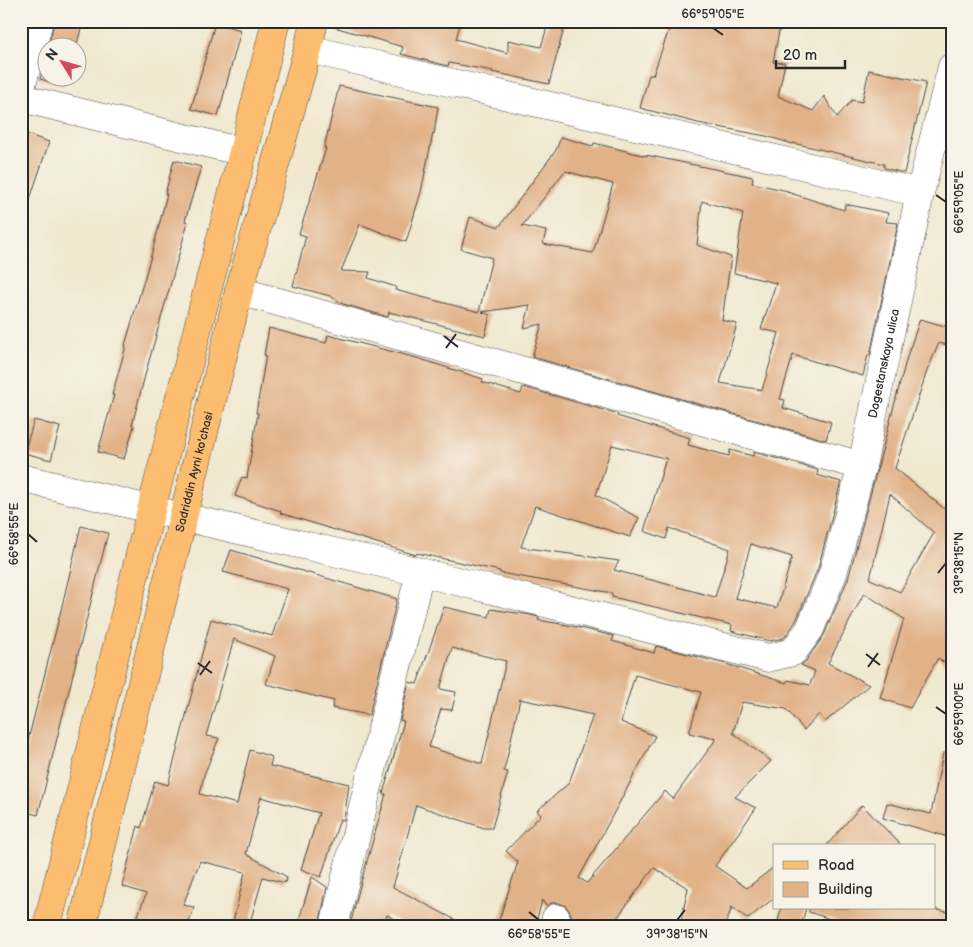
<svg xmlns="http://www.w3.org/2000/svg" width="973" height="947" font-family="'Balsamiq Sans',sans-serif">
  <style>
    .building { fill: #e1b187; fill-rule: evenodd }
    .lines { fill: none; stroke-linecap: round; stroke-linejoin: round }
    .minor-casing { stroke: #494744; stroke-width: 29 }
    .major-casing { stroke: #494744; stroke-width: 29 }
    .minor { stroke: #fff; stroke-width: 28 }
    .major { stroke: #fcbd6f; stroke-width: 28 }
    .ticks { fill: none; stroke: #2b2b2b; stroke-width: 2 }
    .labels { text-anchor: middle; stroke-width: 4; stroke-linejoin: round; paint-order: stroke }
    .street-label { font-size: 12px; fill: #2b2b2b; stroke: #f7f3e8 }
    .neatline { fill: none; stroke: #2b2b2b; stroke-width: 2 }
    .ticks-label { font-size: 12px; text-anchor: middle; fill: #2b2b2b }
  </style>
  <rect width="100%" height="100%" fill="#f7f3e8"/>
  <filter id="ink" filterUnits="userSpaceOnUse"><feTurbulence type="fractalNoise" baseFrequency=".02" numOctaves="2"/><feDisplacementMap in="SourceGraphic" scale="10" xChannelSelector="R" yChannelSelector="G"/><feConvolveMatrix kernelMatrix="1 2 1 2 8 2 1 2 1" color-interpolation-filters="sRGB"/></filter>
  <filter id="wash" filterUnits="userSpaceOnUse"><feTurbulence type="fractalNoise" baseFrequency=".0096" numOctaves="4" result="noise"/><feDisplacementMap in="SourceGraphic" scale="20" xChannelSelector="R" yChannelSelector="G"/><feGaussianBlur stdDeviation="1.12" result="paint"/><feColorMatrix in="noise" values="0 0 0 0 0 0 0 0 0 0 0 0 0 0 0 0 0 1.4 0 .05"/><feComposite in="paint" operator="in"/></filter>
  <g filter="url(#wash)">
    <rect width="100%" height="100%" fill="#f0e8cf"/>
    <g id="blocks">
      <!-- building -->
      <path class="building" d="M54,21H83L76,48H48Z
        M332,21H461L456,39L508,53V40L541,47L549,21H566L549,84L492,72L493,71L449,63L448,66L401,54L403,47L331,26Z
        M672,21H781L773,62L785,63L778,96L813,111L824,96L837,117L852,100L862,102L869,70L926,82L904,173L884,168V164L793,143V144L766,136L698,123L640,108L649,75H653Z
        M215,23L241,30L218,116L191,109Z
        M48,50V78H67L65,86L40,79Z
        M339,86L438,107L434,134L433,133L421,192L406,242L360,224L341,271L370,272L368,278L396,287L395,290L479,312L492,258L461,249L470,217L499,227L556,150L561,137L593,146L594,143L646,156V155L753,177L752,183L788,191L787,192L844,210L845,204L888,213L886,222L898,223L870,355H868L863,376L793,355L780,399L785,400L783,408L831,422L826,440L532,357L542,324L524,328L530,305L482,312L490,315L485,336L389,312L388,317L343,304L330,296L293,286L306,236L299,234L326,148H324ZM565,171L613,184L593,253L543,244L546,231L522,226ZM702,201L743,213L734,273L776,283L761,329L779,333L762,390L720,383L737,324L722,320L731,257L697,245Z
        M26,134L49,142L25,214L21,213V149Z
        M174,160L201,167L185,221L188,222L147,368L132,425L134,426L124,459L98,452L114,395H112L126,346L125,345L153,249L167,194H165Z
        M920,319L952,328V346L939,343L927,371L895,468L947,511L952,502V669L938,658L910,708L880,698L904,619L864,593L828,663L869,685L825,722L819,714L804,730L786,709L742,702L733,733L771,761L735,797L756,808L715,866L747,888L774,867V898L748,919L732,907L725,926H680L688,888L654,868L611,926H570L571,914L566,906L559,903H552L546,906L542,900L535,926H497L518,862L506,851L541,815L537,811L569,783L593,715L520,699L504,771L508,772L492,828H484L416,805L393,887L467,926H407L387,915L384,926H350L360,886L386,794H383L404,721L400,720L409,682L417,684L444,607L489,617L491,609L530,615L539,617L538,620L567,625L614,636L612,641L654,653L656,646L726,664L786,683L788,680L810,685L815,671L801,665L806,661L824,635L848,579L907,357ZM890,494L934,533L900,592L870,579ZM452,648L506,661L482,764L429,747L441,709L452,710L456,692L440,689ZM635,675L701,692L689,733L716,739L673,799L665,791L587,883L579,878L655,736L621,722Z
        M269,328L326,343L328,335L417,358L483,379L482,382L521,394L523,387L618,414L617,416L690,438L688,445L729,456L730,450L753,456L754,452L818,470L817,475L841,482L818,568L796,621L784,638L770,641L731,631L732,625L612,597V593L500,573V571L417,553L416,555L280,513L281,511L235,496L242,477L247,478L258,413H256L266,355H264ZM612,445L668,459L665,462L644,531L666,539L669,528L730,549L715,597L614,570L619,561L521,547L535,506L630,537L639,518L596,495ZM751,544L792,557L777,608L735,598Z
        M34,420L60,427L51,460L24,453Z
        M81,526L108,533L38,815L21,811V768L61,610Z
        M231,550L397,599L369,715L332,708L334,701L266,684L275,656L234,639L206,736L219,738L204,775L200,794L237,804L250,750L272,757L270,766L349,784L344,820L340,819L321,877L301,869L319,813L261,797L246,854L287,877L285,883L263,877L249,926H232L245,872L200,861L183,905L194,907L188,926H134L146,894L122,886L138,826L141,828L155,781L168,785L211,619L272,636L288,589L223,572Z
        M943,753L952,754V838L883,818L887,803L931,814Z
        M862,805L902,846H826Z
        M312,877L327,887L319,926H297Z
        M781,908H806L801,926H777Z
        M809,908H929L952,913V926H851L809,912Z"/>
    </g>
  </g>
  <g filter="url(#ink)">
    <use href="#blocks" fill-opacity="0" stroke="#494744" stroke-width="1"/>
    <g class="lines">
      <defs>
        <g id="minor">
          <path d="M308,49L920,193"/>
          <path d="M21,88L39,21"/>
          <path d="M21,98L243,152"/>
          <path d="M239,291L862,466"/>
          <path id="s1" d="M21,478L183,517L420,572L768,658L793,652L810,629L833,573L862,466L920,193L952,67"/>
          <path d="M334,926L420,572"/>
          <path d="M554,926L556,918"/>
        </g>
        <g id="major">
          <path d="M47,926L151,510L243,152L276,21"/>
          <path id="s2" d="M82,926L239,291L308,49L314,21"/>
        </g>
      </defs>
      <!-- minor casing -->
      <use href="#minor" class="minor-casing"/>
      <!-- major casing -->
      <use href="#major" class="major-casing"/>
      <!-- minor -->
      <use href="#minor" class="minor"/>
      <!-- major -->
      <use href="#major" class="major"/>
    </g>
  </g>
  <!-- ticks -->
  <path class="ticks" d="M713,28L723,35M936,195L946,202M444,336L458,347M446,348L456,334M28,534L37,542M938,573L946,563M866,654L880,665M198,663L212,673M868,667L878,653M200,675L210,661M936,707L946,714M529,912L539,920M677,920L685,910"/>
  <g class="labels">
    <!-- street labels -->
    <g class="street-label">
      <text dy="4" stroke="none"><textPath href="#s1" startOffset="1099">Dagestanskaya ulica</textPath></text>
      <text dy="4" stroke="none"><textPath href="#s2" startOffset="468">Sadriddin Ayni ko'chasi</textPath></text>
    </g>
  </g>
  <!-- margin -->
  <rect width="973" height="947" fill="none" stroke="#f7f3e8" stroke-width="55"/>
  <!-- legend -->
  <rect x="773" y="844" width="162" height="65" fill="#f7f3e8" stroke="#a5a39c"/>
  <rect x="783" y="861" width="25" height="8" fill="#fcbd6f" stroke="#a5a39c"/>
  <text x="818" y="870" font-size="15" fill="#2b2b2b">Road</text>
  <rect x="783" y="882" width="25" height="15" fill="#e1b187" stroke="#a5a39c"/>
  <text x="818" y="894" font-size="15" fill="#2b2b2b">Building</text>
  <!-- north arrow -->
  <g transform="translate(62 62) rotate(307)"><circle r="24" fill="#f7f3e8" stroke="#a5a39c"/>
  <path d="M0-4L9 19L0 12L-9 19Z" fill="#d1495b"/>
  <text y="-8" font-size="14" font-weight="bold" text-anchor="middle" fill="#2b2b2b">N</text>
  </g>
  <!-- scale -->
  <path d="M776 60v8h69v-8" fill="none" stroke="#2b2b2b" stroke-width="2.5"/>
  <text x="783" y="60" font-size="15" fill="#2b2b2b" stroke="#f7f3e8" stroke-width="4" paint-order="stroke">20 m</text>
  <rect x="28" y="28" width="918" height="892" class="neatline"/>
  <g class="ticks-label">
    <text x="713" y="18">66°59'05"E</text>
    <text transform="translate(959 202) rotate(-90)" y="4">66°59'05"E</text>
    <text transform="translate(14 534) rotate(-90)" y="4">66°58'55"E</text>
    <text transform="translate(959 563) rotate(-90)" y="4">39°38'15"N</text>
    <text transform="translate(959 714) rotate(-90)" y="4">66°59'00"E</text>
    <text x="539" y="938">66°58'55"E</text>
    <text x="677" y="938">39°38'15"N</text>
  </g>
</svg>
